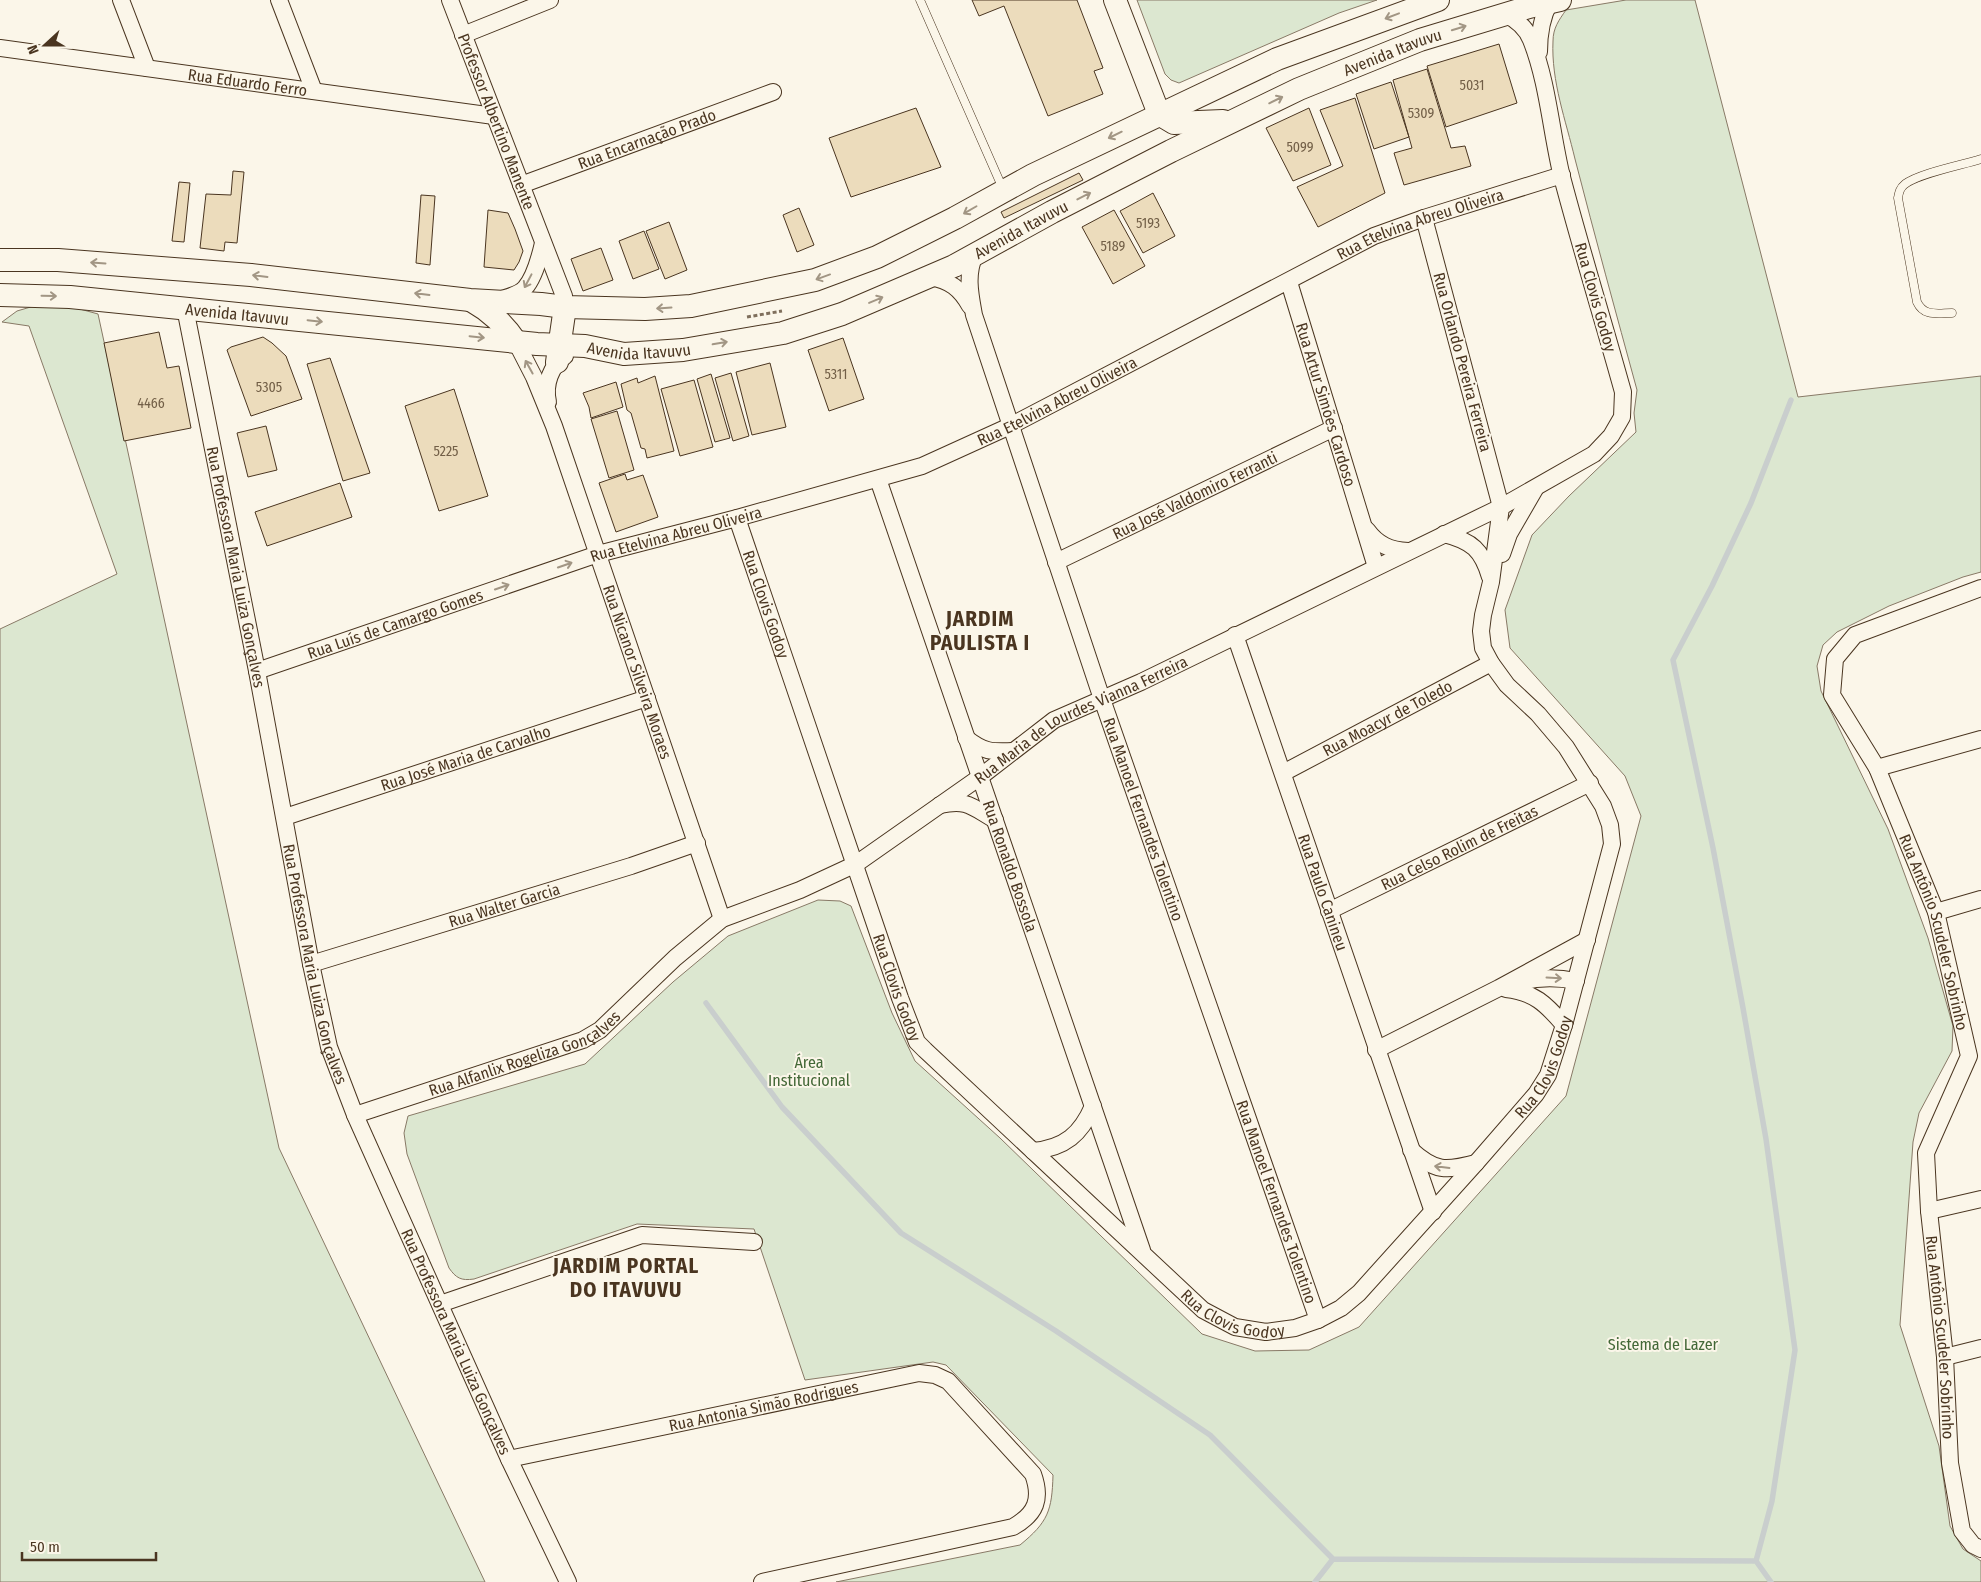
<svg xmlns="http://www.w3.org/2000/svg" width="1981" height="1582" font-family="'Fira Sans Condensed',sans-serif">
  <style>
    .green { fill: #dce7d0; stroke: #887966 }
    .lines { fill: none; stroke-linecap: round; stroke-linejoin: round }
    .stream { stroke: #c9cecd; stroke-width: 5.5 }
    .building { fill: #ecdcbc; stroke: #4a3520 }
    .lane-casing { stroke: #4a3520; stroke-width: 9 }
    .street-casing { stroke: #4a3520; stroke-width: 18 }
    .secondary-casing { stroke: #4a3520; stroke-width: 24 }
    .path { stroke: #7f6f5c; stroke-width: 3; stroke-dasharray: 4 2.5; stroke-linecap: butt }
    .lane { stroke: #fbf6e9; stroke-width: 8 }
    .street { stroke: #fbf6e9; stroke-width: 16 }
    .secondary { stroke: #fbf6e9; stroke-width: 22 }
    .oneway { stroke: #a29684 }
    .labels { text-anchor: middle; stroke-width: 4; stroke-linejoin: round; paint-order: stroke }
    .number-label { font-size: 14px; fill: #725f47 }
    .street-label { font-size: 16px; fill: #4a3520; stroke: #fbf6e9 }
    .park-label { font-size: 16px; fill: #436837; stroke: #fbf6e9 }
    .district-label { font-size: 21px; font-weight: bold; letter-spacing: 1px; fill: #4a3520; stroke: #fbf6e9 }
  </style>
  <rect width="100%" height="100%" fill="#fbf6e9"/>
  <!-- green -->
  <path class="green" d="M1137,0H1377L1339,13L1179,83L1171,80L1165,74Z
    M1626,0H1695L1798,397L1981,376V572L1963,577L1889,606L1837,632L1823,645L1817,666L1821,691L1888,829L1928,938L1953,1026L1952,1051L1919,1113L1913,1142L1900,1325L1939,1446L1950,1526L1963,1549L1981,1561V1582H836L1020,1545C1048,1522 1052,1511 1053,1475L946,1365L933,1362L805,1380L754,1229L637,1224L474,1279C461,1281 456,1278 449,1268L407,1154L404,1133L408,1116L585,1064L673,982L728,936L818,900L840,901L851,906L892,1013L915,1061L1000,1138L1202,1334L1255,1351L1309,1350L1359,1327L1566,1096L1641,816L1625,776L1510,648L1505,610L1532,535L1569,496L1636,432L1634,413L1637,390C1616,313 1595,237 1575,159C1566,121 1551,81 1553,41C1553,28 1559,20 1566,10Z
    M34,306H69L98,314L279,1148L485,1582H0V629L117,574L29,326L2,322L17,311Z"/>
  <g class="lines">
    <!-- stream -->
    <path class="stream" d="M706,1003L782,1107L901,1233L1056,1331L1210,1435L1333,1559
      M1756,1561L1772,1501L1795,1350L1766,1139L1743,1008L1713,848L1673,660L1712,586L1751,503L1791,400
      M1315,1582L1333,1559L1756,1561L1771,1582"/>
  </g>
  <!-- building -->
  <path class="building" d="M972,0H1077L1103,68L1094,71L1103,94L1048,116L1004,6L979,16Z
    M1499,44L1517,103L1446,127L1427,66Z
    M1427,69L1451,148L1465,146L1471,166L1404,185L1394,153L1412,148L1393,80Z
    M1391,82L1409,137L1374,149L1356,94Z
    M1355,98L1385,193L1318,227L1297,187L1343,166L1320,110Z
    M916,108L941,167L851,197L829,138Z
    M1309,108L1331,165L1293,181L1266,128Z
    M233,171L244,172L237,243L225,242L224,251L200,248L206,194L231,195Z
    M1079,173L1083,180L1004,218L1001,212Z
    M179,182L190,183L184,242L172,241Z
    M1153,193L1175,236L1143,253L1120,211Z
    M421,195L435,196L430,265L416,263Z
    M799,208L814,245L797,252L783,215Z
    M488,210L508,213L515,229L523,251L519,262L514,270L484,267Z
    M1114,210L1145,266L1113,284L1082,227Z
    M669,222L687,270L665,279L646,231Z
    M644,231L659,269L633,279L619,241Z
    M601,248L613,280L583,291L571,259Z
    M159,332L167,368L179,366L191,428L124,441L104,343Z
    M263,337L272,343L286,356L302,399L251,416L227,350L231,347Z
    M843,338L864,399L829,411L808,350Z
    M330,358L370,473L343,481L307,364Z
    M770,363L786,427L752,435L736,372Z
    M731,373L749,436L733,441L715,378Z
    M711,374L730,438L715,442L697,379Z
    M655,376L674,451L647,458L645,449L641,448L631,413L627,410L621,384L637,378L638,383Z
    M694,380L713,447L680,456L661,389Z
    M616,382L623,407L591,418L589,407L583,393Z
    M454,389L488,496L439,511L405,406Z
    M617,411L634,470L609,478L591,419Z
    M266,426L277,470L248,477L237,433Z
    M625,474L627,480L643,475L658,517L616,532L599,483Z
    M340,483L352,517L267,546L255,512Z"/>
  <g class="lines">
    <defs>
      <path id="lane" d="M920,0L1003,189
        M1952,313C1938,313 1924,317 1917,302L1898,198C1899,192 1900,188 1905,184C1920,173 1962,165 1981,159"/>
      <g id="street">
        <path d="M121,0L147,68"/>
        <path d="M279,0L314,91"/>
        <path id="s1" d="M450,0L564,296L565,307"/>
        <path d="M463,35L550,0"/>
        <path id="s2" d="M0,48L494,116"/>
        <path d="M1539,52C1539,34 1541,18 1550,2"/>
        <path id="s3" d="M521,185L773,92"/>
        <path id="s4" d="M975,254C966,275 970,293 974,315L1102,699L1318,1320"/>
        <path d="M930,277C950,281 960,288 970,306"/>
        <path id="s5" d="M1289,282L1376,567"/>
        <path d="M499,300C507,297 519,295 525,288C534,278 540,256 543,243"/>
        <path id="s6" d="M185,308L257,671L311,964L329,1047L355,1115L509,1459L568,1582"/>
        <path id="s7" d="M516,342L534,377L554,426L722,919"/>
        <path d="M548,402C544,384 551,366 565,356"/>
        <path id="s8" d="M878,479L1142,1250"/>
        <path id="s9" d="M737,518L900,998L917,1042L925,1050L1203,1310L1235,1327L1266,1332L1295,1328L1318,1320L1341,1308L1359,1293L1476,1163L1536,1094L1548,1075L1564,1025L1612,844L1610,825L1603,806L1566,747L1538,714L1507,685L1491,663L1483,648L1481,631L1483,615L1491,582L1501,507L1424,218"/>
        <path d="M1367,530C1378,545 1390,550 1408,551"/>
        <path d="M1444,534C1472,541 1482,550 1490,577"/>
        <path d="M1502,554L1509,534L1535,489"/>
        <path id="s10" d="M1056,562L1334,428"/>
        <path id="s11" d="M1981,588L1855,635L1835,659L1832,695L1877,768L1936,912L1969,1056L1926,1153L1929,1211L1945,1357L1950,1463L1962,1531L1973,1545L1981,1549"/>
        <path id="s12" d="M1235,635L1433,1212"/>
        <path id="s13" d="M257,671L598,554L737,518L922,466L1010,426L1374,236L1424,218L1562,175"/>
        <path d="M966,738C984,752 991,752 1013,751"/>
        <path d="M1877,768L1981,739"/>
        <path id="s14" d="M1283,773L1491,663"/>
        <path d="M940,805C968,799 972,807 995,820"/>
        <path id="s15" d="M285,817L647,698"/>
        <path id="s16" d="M1329,911L1590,783"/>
        <path d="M1936,912L1981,899"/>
        <path id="s17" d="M311,964L631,866L697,843"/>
        <path d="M1520,982C1540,977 1556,977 1576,981"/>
        <path d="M1506,989C1534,992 1546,1004 1564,1025"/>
        <path d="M1376,1050L1499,988L1587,940"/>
        <path id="s18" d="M355,1115L583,1040L600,1030L675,958L722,919L800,890L856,864L980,777L1054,720L1141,682L1501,507L1594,454L1611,436L1622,417L1623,392C1603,320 1581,249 1562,177C1551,132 1548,83 1531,40C1526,27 1517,20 1505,14"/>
        <path d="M1411,1150C1435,1172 1446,1171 1476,1163"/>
        <path d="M1033,1151C1065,1148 1081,1134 1093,1106"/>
        <path d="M1929,1211L1981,1199"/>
        <path d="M440,1304L642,1235L754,1242"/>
        <path d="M1945,1357L1981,1348"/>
        <path id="s19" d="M509,1459L919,1373L935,1375L948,1381L1033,1474C1042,1499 1036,1514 1013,1527L762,1582"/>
      </g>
      <g id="secondary">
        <path d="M1115,0L1159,114"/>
        <path d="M1159,114L1174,123L1223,121"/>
        <path d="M0,260H58L251,275L470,300L541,304L565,307L645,309L691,306L815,280L877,257L955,218L1033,175L1277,59L1438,0"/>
        <path id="s20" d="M0,295L70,297L537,344L585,346L624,354L683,350L783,333L842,314L954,266L1052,212L1171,151L1299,89L1420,40L1529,7L1560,0"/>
        <path d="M472,301C490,311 504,324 516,342"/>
        <path d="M557,362L565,307"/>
      </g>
    </defs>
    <!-- lane casing -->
    <use href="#lane" class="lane-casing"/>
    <!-- street casing -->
    <use href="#street" class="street-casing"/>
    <!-- secondary casing -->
    <use href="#secondary" class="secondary-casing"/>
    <!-- path -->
    <path class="path" d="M747,317L782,311"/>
    <!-- lane -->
    <use href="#lane" class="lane"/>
    <!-- street -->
    <use href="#street" class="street"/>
    <!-- secondary -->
    <use href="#secondary" class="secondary"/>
  </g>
  <!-- one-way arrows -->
  <defs><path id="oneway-shaft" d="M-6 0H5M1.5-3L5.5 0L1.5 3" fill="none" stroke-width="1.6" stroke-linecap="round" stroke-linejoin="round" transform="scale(1.25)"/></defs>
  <g class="oneway">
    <use href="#oneway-shaft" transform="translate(1392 16) rotate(159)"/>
    <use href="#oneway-shaft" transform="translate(1459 28) rotate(-17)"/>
    <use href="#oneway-shaft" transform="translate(1276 100) rotate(-26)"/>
    <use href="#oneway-shaft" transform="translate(1115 135) rotate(154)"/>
    <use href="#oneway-shaft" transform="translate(1084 196) rotate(-27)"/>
    <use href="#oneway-shaft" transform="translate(970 210) rotate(150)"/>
    <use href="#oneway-shaft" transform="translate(98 263) rotate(-176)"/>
    <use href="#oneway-shaft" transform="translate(260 276) rotate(-173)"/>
    <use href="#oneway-shaft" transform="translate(823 277) rotate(160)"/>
    <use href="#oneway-shaft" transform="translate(528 281) rotate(118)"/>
    <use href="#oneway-shaft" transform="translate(422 294) rotate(-173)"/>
    <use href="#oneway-shaft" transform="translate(49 296) rotate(1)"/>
    <use href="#oneway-shaft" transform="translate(876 300) rotate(-23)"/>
    <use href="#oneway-shaft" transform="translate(664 308) rotate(176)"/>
    <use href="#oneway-shaft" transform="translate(315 321) rotate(6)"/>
    <use href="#oneway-shaft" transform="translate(477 337) rotate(6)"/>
    <use href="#oneway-shaft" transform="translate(720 343) rotate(-10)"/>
    <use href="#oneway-shaft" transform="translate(529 367) rotate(-119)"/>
    <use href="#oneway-shaft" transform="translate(565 565) rotate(-19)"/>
    <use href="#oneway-shaft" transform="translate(502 587) rotate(-19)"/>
    <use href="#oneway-shaft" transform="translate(1554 978) rotate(3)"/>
    <use href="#oneway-shaft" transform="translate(1442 1167) rotate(-173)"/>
  </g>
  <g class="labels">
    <!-- number labels -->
    <g class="number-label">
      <text x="1472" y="90">5031</text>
      <text x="1421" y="118">5309</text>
      <text x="1300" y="152">5099</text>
      <text x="1148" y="228">5193</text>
      <text x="1113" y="251">5189</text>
      <text x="836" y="379">5311</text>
      <text x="269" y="392">5305</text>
      <text x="151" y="408">4466</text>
      <text x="446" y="456">5225</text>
    </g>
    <!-- street labels -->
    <g class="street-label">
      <text dy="6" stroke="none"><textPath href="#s20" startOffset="1460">Avenida Itavuvu</textPath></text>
      <text dy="6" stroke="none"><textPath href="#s2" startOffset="250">Rua Eduardo Ferro</textPath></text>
      <text dy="6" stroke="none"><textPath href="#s1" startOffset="130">Professor Albertino Manente</textPath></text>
      <text dy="6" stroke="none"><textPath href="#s3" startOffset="134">Rua Encarnação Prado</textPath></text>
      <text dy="6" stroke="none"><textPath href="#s13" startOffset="1251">Rua Etelvina Abreu Oliveira</textPath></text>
      <text dy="6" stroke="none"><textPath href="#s20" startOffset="1048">Avenida Itavuvu</textPath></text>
      <text transform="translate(1596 297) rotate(74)" y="6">Rua Clovis Godoy</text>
      <text dy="6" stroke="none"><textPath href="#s20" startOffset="238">Avenida Itavuvu</textPath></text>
      <text dy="6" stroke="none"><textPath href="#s20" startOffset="642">Avenida Itavuvu</textPath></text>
      <text transform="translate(1463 362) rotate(75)" y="6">Rua Orlando Pereira Ferreira</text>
      <text dy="6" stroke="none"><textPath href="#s13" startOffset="846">Rua Etelvina Abreu Oliveira</textPath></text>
      <text dy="6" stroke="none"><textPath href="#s5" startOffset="128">Rua Artur Simões Cardoso</textPath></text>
      <text dy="6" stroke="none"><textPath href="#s10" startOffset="154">Rua José Valdomiro Ferranti</textPath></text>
      <text dy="6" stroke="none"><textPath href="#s13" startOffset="441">Rua Etelvina Abreu Oliveira</textPath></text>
      <text dy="6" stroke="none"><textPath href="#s6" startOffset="264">Rua Professora Maria Luiza Gonçalves</textPath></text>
      <text dy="6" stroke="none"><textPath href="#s9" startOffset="91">Rua Clovis Godoy</textPath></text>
      <text dy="6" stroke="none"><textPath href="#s13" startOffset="146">Rua Luís de Camargo Gomes</textPath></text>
      <text dy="6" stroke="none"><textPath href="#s7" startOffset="352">Rua Nicanor Silveira Moraes</textPath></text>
      <text dy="6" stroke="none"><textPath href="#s14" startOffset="118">Rua Moacyr de Toledo</textPath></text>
      <text dy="6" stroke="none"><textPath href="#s18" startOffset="838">Rua Maria de Lourdes Vianna Ferreira</textPath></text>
      <text dy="6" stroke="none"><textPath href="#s15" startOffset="190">Rua José Maria de Carvalho</textPath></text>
      <text dy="6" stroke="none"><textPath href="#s4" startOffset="594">Rua Manoel Fernandes Tolentino</textPath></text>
      <text dy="6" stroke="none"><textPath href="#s16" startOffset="145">Rua Celso Rolim de Freitas</textPath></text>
      <text dy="6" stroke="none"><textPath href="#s8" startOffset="409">Rua Ronaldo Bossola</textPath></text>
      <text dy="6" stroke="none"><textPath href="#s12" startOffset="272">Rua Paulo Canineu</textPath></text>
      <text dy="6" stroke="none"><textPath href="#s17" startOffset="202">Rua Walter Garcia</textPath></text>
      <text dy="6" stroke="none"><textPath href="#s11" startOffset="462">Rua Antônio Scudeler Sobrinho</textPath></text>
      <text dy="6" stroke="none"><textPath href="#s6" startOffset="669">Rua Professora Maria Luiza Gonçalves</textPath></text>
      <text dy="6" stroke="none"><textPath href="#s9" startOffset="496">Rua Clovis Godoy</textPath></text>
      <text dy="6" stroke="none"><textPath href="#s18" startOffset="181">Rua Alfanlix Rogeliza Gonçalves</textPath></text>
      <text dy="6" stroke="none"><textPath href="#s9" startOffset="1411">Rua Clovis Godoy</textPath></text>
      <text dy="6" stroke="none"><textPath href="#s4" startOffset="999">Rua Manoel Fernandes Tolentino</textPath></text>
      <text dy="6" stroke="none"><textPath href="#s9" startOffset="976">Rua Clovis Godoy</textPath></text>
      <text dy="6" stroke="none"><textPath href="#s11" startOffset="882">Rua Antônio Scudeler Sobrinho</textPath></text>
      <text dy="6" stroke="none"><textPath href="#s6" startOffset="1074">Rua Professora Maria Luiza Gonçalves</textPath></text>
      <text dy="6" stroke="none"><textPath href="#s19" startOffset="260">Rua Antonia Simão Rodrigues</textPath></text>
    </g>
    <!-- park labels -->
    <g class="park-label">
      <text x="809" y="1068">Área<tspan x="809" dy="18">Institucional</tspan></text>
      <text x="1663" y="1350">Sistema de Lazer</text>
    </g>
    <!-- district labels -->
    <g class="district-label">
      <text x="980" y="626">JARDIM<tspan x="980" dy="24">PAULISTA I</tspan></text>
      <text x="626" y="1273">JARDIM PORTAL<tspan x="626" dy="24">DO ITAVUVU</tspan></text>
    </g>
  </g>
  <!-- north arrow -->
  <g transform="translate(45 45) rotate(249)" stroke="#fbf6e9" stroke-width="4" paint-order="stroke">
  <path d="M0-4L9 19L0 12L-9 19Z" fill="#4a3520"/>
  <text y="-8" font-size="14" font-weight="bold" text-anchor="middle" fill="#4a3520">N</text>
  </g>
  <!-- scale -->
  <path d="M22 1552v8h134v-8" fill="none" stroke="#4a3520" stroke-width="2.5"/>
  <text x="30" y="1552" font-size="15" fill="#4a3520" stroke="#fbf6e9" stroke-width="4" paint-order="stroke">50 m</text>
</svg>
